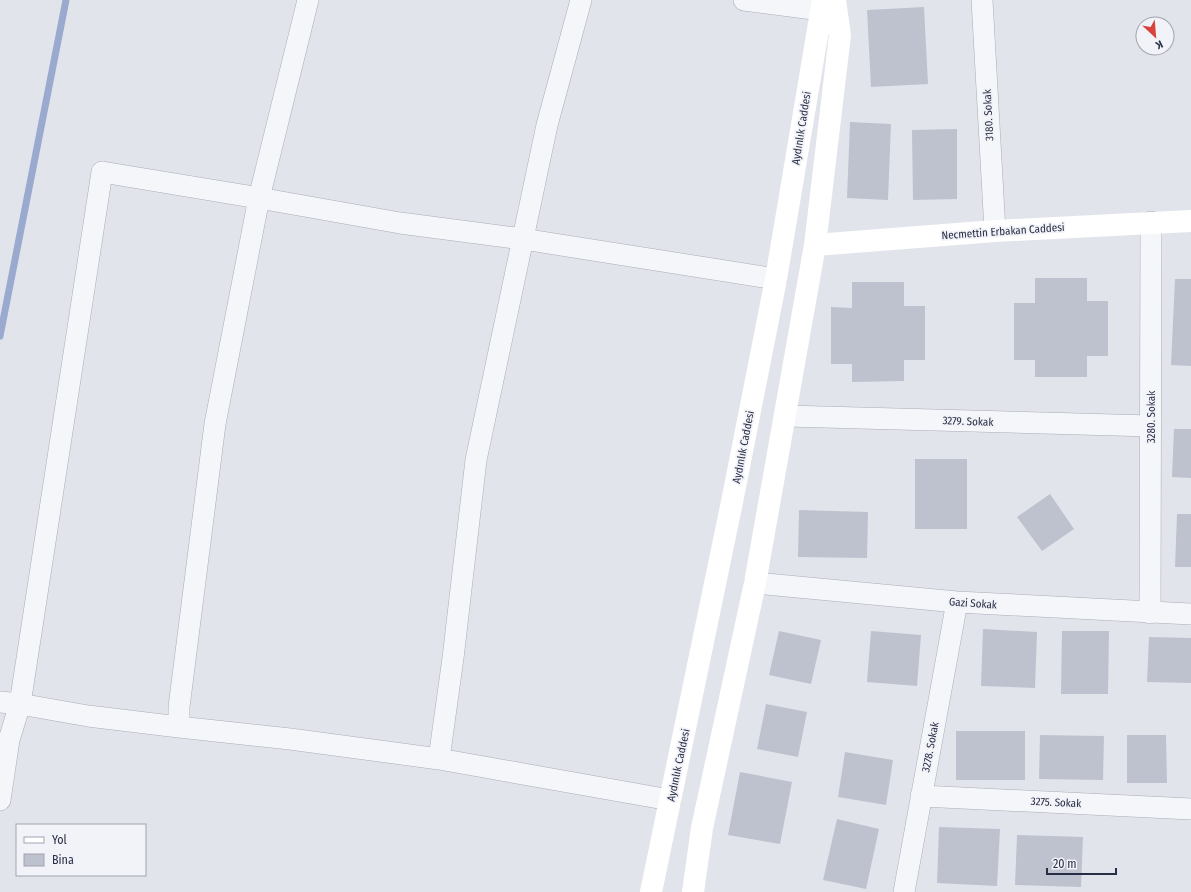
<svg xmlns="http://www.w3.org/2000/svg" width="1191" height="892" font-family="'Fira Sans Condensed',sans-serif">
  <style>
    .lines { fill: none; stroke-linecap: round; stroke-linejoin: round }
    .stream { stroke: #9aaace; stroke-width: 7 }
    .building { fill: #bec2cf }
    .street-casing { stroke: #aaadb9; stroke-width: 22 }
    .street { stroke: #f5f6f9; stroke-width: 21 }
    .secondary { stroke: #fff; stroke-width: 22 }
    .labels { text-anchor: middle; stroke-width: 3.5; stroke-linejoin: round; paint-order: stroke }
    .street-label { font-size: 11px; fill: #282e45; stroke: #f2f3f8 }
  </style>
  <rect width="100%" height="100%" fill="#e2e4eb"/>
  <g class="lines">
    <!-- stream -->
    <path class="stream" d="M0,336L66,0"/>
  </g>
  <!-- building -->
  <path class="building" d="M924,7L928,84L871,87L867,10Z
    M850,122L891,124L888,200L847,198Z
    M957,129V199L913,200L912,130Z
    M1035,278H1087V301H1108V356H1087V377H1035V360H1014V303H1035Z
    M1175,279H1191V366L1171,365Z
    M852,282H904V306H925V360H904V381L852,382V364H831V307L852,308Z
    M1174,429H1191V478L1172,477Z
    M915,459H967V529H915Z
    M1050,494L1074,529L1042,551L1017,517Z
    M799,510L868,512L867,558L798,557Z
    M1177,514H1191V567H1175Z
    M983,629L1037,632L1035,688L981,686Z
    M779,631L821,640L811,684L769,675Z
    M871,631L921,635L917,686L867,682Z
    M1062,631H1109L1108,694H1061Z
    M1149,637L1191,638V683L1147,682Z
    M766,704L807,712L798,757L757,749Z
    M956,731H1025V780H956Z
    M1040,735L1104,736L1103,780L1039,779Z
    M1127,735H1166L1167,783H1127Z
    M845,752L893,760L886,805L838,797Z
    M740,772L792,782L780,844L728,835Z
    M837,819L879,829L866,889L823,880Z
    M939,827L1000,829L997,886L937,883Z
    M1017,835L1083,837L1081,887L1015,885Z"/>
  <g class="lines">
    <defs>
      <path id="street" d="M308,0L259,198L215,424L179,707V727L290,739L439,759L670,800
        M744,0L821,10
        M982,0L995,231
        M786,416L1151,426
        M755,583L957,602L1191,614
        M1150,613L1151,222
        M0,702L20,704L102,172L259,198L400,223L523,239L776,279
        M439,759L453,658L476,460L547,125L581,0
        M921,796L1191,809
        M0,800L9,740L20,704L88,716L179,727
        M904,892L957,602"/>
    </defs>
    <!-- street casing -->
    <use href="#street" class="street-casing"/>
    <!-- street -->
    <use href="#street" class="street"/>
    <!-- secondary -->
    <path class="secondary" d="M815,245L995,231L1191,221
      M651,892L732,502L776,279L823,0
      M693,892L702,828L755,583L815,245L840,35L835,0"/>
  </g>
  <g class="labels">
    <!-- street labels -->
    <g class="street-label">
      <text transform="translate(988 115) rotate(-93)" y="4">3180. Sokak</text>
      <text transform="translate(801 128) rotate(-81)" y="4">Aydınlık Caddesi</text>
      <text transform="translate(1003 231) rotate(-4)" y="4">Necmettin Erbakan Caddesi</text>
      <text transform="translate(1151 417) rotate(-90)" y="4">3280. Sokak</text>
      <text transform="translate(968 421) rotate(2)" y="4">3279. Sokak</text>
      <text transform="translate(743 447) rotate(-79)" y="4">Aydınlık Caddesi</text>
      <text transform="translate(973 603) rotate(4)" y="4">Gazi Sokak</text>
      <text transform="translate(930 747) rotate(-79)" y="4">3278. Sokak</text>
      <text transform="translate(678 765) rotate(-78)" y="4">Aydınlık Caddesi</text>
      <text transform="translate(1056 802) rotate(3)" y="4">3275. Sokak</text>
    </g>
  </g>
  <!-- legend -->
  <rect x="16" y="824" width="130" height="52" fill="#f2f3f8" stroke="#a1a4b0"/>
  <rect x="24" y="837" width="20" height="6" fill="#ffffff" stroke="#a1a4b0"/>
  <text x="52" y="844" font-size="12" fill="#282e45">Yol</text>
  <rect x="24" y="854" width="20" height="12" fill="#bec2cf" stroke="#a1a4b0"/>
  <text x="52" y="864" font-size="12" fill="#282e45">Bina</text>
  <!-- north arrow -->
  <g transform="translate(1155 36) rotate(154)"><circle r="19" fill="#f2f3f8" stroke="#a1a4b0"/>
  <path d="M0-3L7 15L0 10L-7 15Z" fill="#d9433e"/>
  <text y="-6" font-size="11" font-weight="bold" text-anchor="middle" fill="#282e45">K</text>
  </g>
  <!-- scale -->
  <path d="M1047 868v6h69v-6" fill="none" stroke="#282e45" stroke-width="2"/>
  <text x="1053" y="868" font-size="12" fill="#282e45" stroke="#f2f3f8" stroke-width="3" paint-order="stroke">20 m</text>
</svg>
